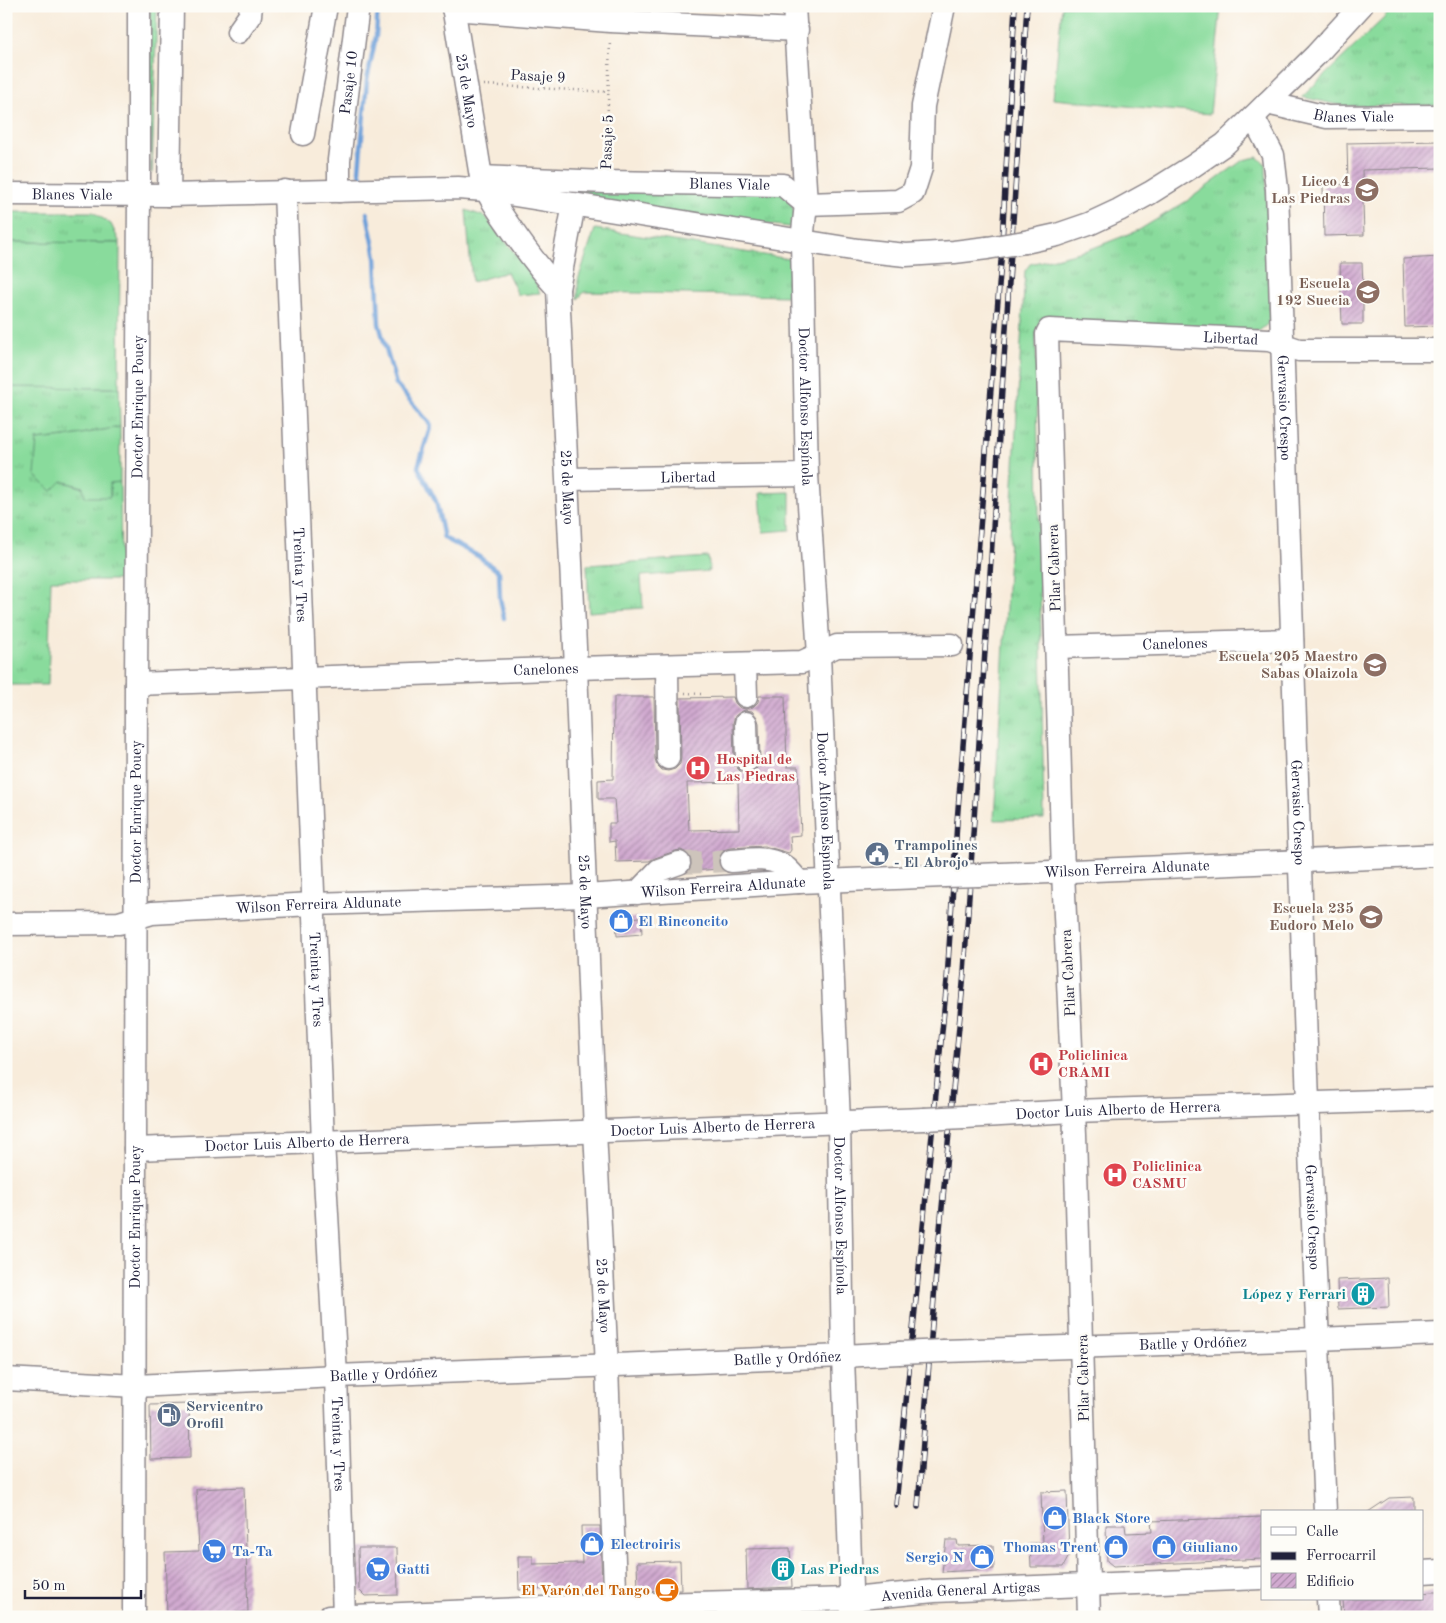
<svg xmlns="http://www.w3.org/2000/svg" width="1446" height="1623" font-family="'Old Standard TT',serif">
  <style>
    .grass { fill: url(#grass-tufts); stroke: #567e6c }
    .pitch { fill: #89db9c; stroke: #567e6c }
    .lines { fill: none; stroke-linecap: round; stroke-linejoin: round }
    .stream { stroke: #6ea0d9; stroke-width: 4.5 }
    .building { fill: url(#building-hatch); fill-rule: evenodd }
    .minor-tunnel { stroke: #cdc4bb; stroke-width: 22; stroke-dasharray: 22 11; stroke-linecap: butt }
    .minor-casing { stroke: #8d878b; stroke-width: 25 }
    .path { stroke: #8d878b; stroke-width: 2.5; stroke-dasharray: 1 4; stroke-linecap: butt }
    .minor { stroke: #fff; stroke-width: 22 }
    .rail-casing { stroke: #22223b; stroke-width: 5.5 }
    .rail { stroke: #fdfcf7; stroke-width: 4; stroke-dasharray: 11; stroke-linecap: butt }
    .minor-bridge-casing { stroke: #8d878b; stroke-width: 25; stroke-linecap: butt }
    .minor-bridge { stroke: #fff; stroke-width: 22 }
    .labels { text-anchor: middle; stroke-width: 5; stroke-linejoin: round; paint-order: stroke }
    .street-label { font-size: 15px; fill: #22223b; stroke: #fdfcf7 }
    .education-label { font-size: 15px; font-weight: bold; fill: #785e54; stroke: #fdfcf7; text-anchor: end }
    .health-label { font-size: 15px; font-weight: bold; fill: #be3a42; stroke: #fdfcf7; text-anchor: start }
    .service-label { font-size: 15px; font-weight: bold; fill: #4e5e75; stroke: #fdfcf7; text-anchor: start }
    .shop-label { font-size: 15px; font-weight: bold; fill: #366cbe; stroke: #fdfcf7; text-anchor: start }
    .culture-label { font-size: 15px; font-weight: bold; fill: #0d838f; stroke: #fdfcf7; text-anchor: end }
    .food-label { font-size: 15px; font-weight: bold; fill: #c56008; stroke: #fdfcf7; text-anchor: end }
  </style>
  <defs>
    <pattern id="grass-tufts" width="24" height="20" patternUnits="userSpaceOnUse" patternTransform="scale(1.25)"><rect width="24" height="20" fill="#89db9c"/><path d="M3 7l-1-3M5 7V3M7 7l1-3M15 17l-1-3M17 17v-4M19 17l1-3" fill="none" stroke="#76bc87"/></pattern>
    <pattern id="building-hatch" width="6" height="6" patternUnits="userSpaceOnUse" patternTransform="scale(1.25)"><rect width="6" height="6" fill="#d1aad0"/><path d="M-1 1l2-2M0 6l6-6M5 7l2-2" fill="none" stroke="#a98aaa"/></pattern>
  </defs>
  <rect width="100%" height="100%" fill="#fdfcf7"/>
  <filter id="ink" filterUnits="userSpaceOnUse"><feTurbulence type="fractalNoise" baseFrequency=".02" numOctaves="2"/><feDisplacementMap in="SourceGraphic" scale="10" xChannelSelector="R" yChannelSelector="G"/><feConvolveMatrix kernelMatrix="1 2 1 2 8 2 1 2 1" color-interpolation-filters="sRGB"/></filter>
  <filter id="wash" filterUnits="userSpaceOnUse"><feTurbulence type="fractalNoise" baseFrequency=".0096" numOctaves="4" result="noise"/><feDisplacementMap in="SourceGraphic" scale="20" xChannelSelector="R" yChannelSelector="G"/><feGaussianBlur stdDeviation="1.12" result="paint"/><feColorMatrix in="noise" values="0 0 0 0 0 0 0 0 0 0 0 0 0 0 0 0 0 1.4 0 .05"/><feComposite in="paint" operator="in"/></filter>
  <g filter="url(#wash)">
    <rect width="100%" height="100%" fill="#f8ecdb"/>
    <!-- grass -->
    <path class="grass" d="M150,6L157,7L152,172L151,174Z
      M1392,6H1440V105L1343,106L1302,97L1385,17Z
      M1257,157L1266,164L1270,322L1259,331L1041,324L1036,332L1044,819L994,820L1025,271L1030,264L1088,250L1139,230L1187,201L1243,160Z
      M777,188L789,193L795,216L793,225L789,227L512,191Z
      M466,210L486,217L533,276L540,293L518,295L507,272L472,282Z
      M6,212H93L111,224L120,243L6,242Z
      M595,229L790,259L789,296L584,292L578,299V280Z
      M6,387L119,388L120,427L65,437L37,440L52,491L61,481L110,496V483L120,482L121,580H51L48,685H6Z
      M790,492V530L763,532L760,493Z
      M708,557L710,571L641,576L643,608L589,612L587,565Z"/>
    <!-- pitch -->
    <path class="pitch" d="M1062,6H1221L1210,114L1053,99Z
      M6,242L120,243L119,388L6,387Z
      M120,427V482L110,483V497H85L83,487L62,481L52,491L34,475L37,440L65,437Z"/>
    <g class="lines">
      <!-- stream -->
      <path class="stream" d="M362,180L359,170L367,80L376,36L378,6
        M367,213L376,257L379,324L396,384L431,425L418,467L436,501L444,538L478,556L499,572L500,598L504,618"/>
    </g>
    <g id="blocks">
      <!-- building -->
      <path class="building" d="M1440,141V168L1362,170L1364,235L1324,236L1323,185L1348,184L1347,143Z
        M1440,257V326L1405,327L1403,259Z
        M1340,263H1362L1363,287H1366V300H1363V324H1342Z
        M759,696H785L787,767H798L801,835L790,836L791,850L789,853L764,846L730,848L723,850L719,856L718,862L721,869L689,871L692,865L691,858L687,853L681,850L675,851L655,858L649,861L616,862L615,841L609,842V823H616L614,799H598V780L613,779L614,697H654L655,759L657,765L662,770L668,771L675,769L680,764L681,758L680,698L733,697L735,703L740,708L746,709L753,707L758,702ZM745,710L752,711L757,717L759,723L760,760L759,766L754,771L747,773L741,772L736,767L734,761L733,723L735,716L740,712ZM738,782L739,829L689,830L687,783Z
        M641,917L642,934L617,936L616,919Z
        M1388,1278L1389,1307L1338,1309L1337,1280Z
        M189,1404L190,1458L151,1459L150,1405Z
        M244,1487L248,1612L167,1615L165,1552L199,1551L196,1489Z
        M1067,1491L1069,1556L1063,1567H1031L1030,1543H1043L1041,1492Z
        M1414,1497V1512H1368L1389,1498Z
        M1262,1517V1559L1113,1566L1107,1561L1106,1525H1125L1126,1533L1152,1532L1151,1521Z
        M581,1526H600L602,1590L600,1593L546,1595V1589L519,1590L518,1556H533V1564L582,1563Z
        M946,1540H957L958,1546L993,1545L994,1569L942,1572Z
        M358,1548H397L398,1595L365,1596L359,1590Z
        M790,1548L792,1587L747,1589L746,1549Z
        M680,1561L681,1590L638,1591L637,1562Z
        M1432,1592H1440V1617H1344L1343,1599H1422V1593Z"/>
    </g>
  </g>
  <g filter="url(#ink)">
    <use href="#blocks" fill-opacity="0" stroke="#8d878b" stroke-width="1"/>
    <g class="lines">
      <!-- minor-tunnel -->
      <path class="minor-tunnel" d="M679,863L731,861"/>
      <defs>
        <g id="minor">
          <path id="s1" d="M453,6L481,177"/>
          <path id="s2" d="M794,6L806,204L802,241L807,475L819,655L839,1122L843,1356L852,1617"/>
          <path d="M453,9L610,21L797,30"/>
          <path d="M238,32L250,15L251,6"/>
          <path id="s3" d="M1267,103L1327,117L1440,116"/>
          <path id="s4" d="M1253,117L1273,155L1277,189L1308,1103L1325,1512"/>
          <path d="M303,134L326,6"/>
          <path id="s5" d="M285,191L323,1142L336,1376L344,1617"/>
          <path id="s6" d="M339,191V160L358,6"/>
          <path id="s7" d="M6,194L169,195L458,188L485,190L858,250L906,255L954,252L987,248"/>
          <path d="M169,195L172,6"/>
          <path id="s8" d="M574,204L558,289L576,668L595,1131L607,1366L616,1617"/>
          <path d="M1025,242L1057,235L1089,224L1119,210L1150,193L1193,166L1225,144L1253,117L1316,55L1361,6"/>
          <path id="s9" d="M558,289C540,269 525,249 510,227C499,211 487,195 481,177L606,182L783,185L806,204L898,201L913,193L921,168L923,106L944,6"/>
          <path id="s10" d="M568,479L807,475"/>
          <path id="s11" d="M1056,647L1292,640"/>
          <path d="M745,664L746,696"/>
          <path d="M667,666L668,758"/>
          <path id="s12" d="M136,684L576,668L802,662L837,646L952,645"/>
          <path d="M746,723L747,760"/>
          <path d="M731,861C748,860 766,856 782,865C788,868 794,876 799,882"/>
          <path id="s13" d="M979,875L1440,855"/>
          <path d="M637,893L659,870L679,863"/>
          <path id="s14" d="M6,924L119,923L152,913L312,904L585,896L799,882L944,876"/>
          <path id="s15" d="M964,1117L1074,1111L1440,1099"/>
          <path id="s16" d="M135,1149L924,1119"/>
          <path id="s17" d="M944,1351L1317,1339L1440,1334"/>
          <path id="s18" d="M6,1379L136,1386L336,1376L843,1356L899,1353"/>
          <path d="M1422,1572L1440,1571"/>
          <path d="M1328,1599L1329,1617"/>
          <path id="s19" d="M134,1617L136,684L139,195V6"/>
          <path id="s20" d="M329,1617L616,1605L852,1599L934,1591L1262,1578"/>
          <path id="s21" d="M1089,1617L1075,1134L1063,872L1047,334L1049,330L1269,340L1299,350H1440"/>
        </g>
      </defs>
      <!-- minor casing -->
      <use href="#minor" class="minor-casing"/>
      <!-- path -->
      <path class="path" d="M484,85L609,92
        M606,165L610,40
        M685,693L701,694L704,696"/>
      <!-- minor -->
      <use href="#minor" class="minor"/>
      <defs>
        <path id="rail" d="M896,1505L947,980L957,822L1001,261L1015,6
          M918,1507L936,1272L964,973L1027,6"/>
      </defs>
      <!-- rail casing -->
      <use href="#rail" class="rail-casing"/>
      <!-- rail -->
      <use href="#rail" class="rail"/>
      <defs>
        <path id="minor-bridge" d="M987,248L1025,242
          M944,876L979,875
          M924,1119L964,1117
          M899,1353L944,1351"/>
      </defs>
      <!-- minor-bridge casing -->
      <use href="#minor-bridge" class="minor-bridge-casing"/>
      <!-- minor-bridge -->
      <use href="#minor-bridge" class="minor-bridge"/>
    </g>
  </g>
  <!-- icons -->
  <defs>
    <symbol id="school-disc" viewBox="-11 -11 22 22"><circle r="9.5" fill="#8d6e63" stroke="#fdfcf7"/><path d="M0-5L7-2L0 1L-7-2ZM-4 1L0 2.5L4 1V4Q0 6-4 4Z" fill="#fff"/></symbol>
    <symbol id="hospital-disc" viewBox="-11 -11 22 22"><circle r="9.5" fill="#e0444e" stroke="#fdfcf7"/><path d="M-5-5h3v3.5h4V-5h3V5h-3V1.5h-4V5h-3Z" fill="#fff"/></symbol>
    <symbol id="civic-disc" viewBox="-11 -11 22 22"><circle r="9.5" fill="#5c6f8a" stroke="#fdfcf7"/><path d="M-.6-6.5H3V-4.5H.6V-3L4-1V1h2V6H-6V1h2V-1L-.6-3ZM-1.2 2.5V6h2.4V2.5Z" fill="#fff"/></symbol>
    <symbol id="shop-disc" viewBox="-11 -11 22 22"><circle r="9.5" fill="#3f7fe0" stroke="#fdfcf7"/><path d="M-5-2.5h2.3a2.7 3.5 0 0 1 5.4 0H5L5.5 6h-11ZM-1.5-2.5h3a1.5 2.3 0 0 0-3 0Z" fill="#fff"/></symbol>
    <symbol id="building-disc" viewBox="-11 -11 22 22"><circle r="9.5" fill="#0f9aa8" stroke="#fdfcf7"/><path d="M-4-6H4V6H1V3H-1V6H-4ZM-2.5-4.3h1.7v1.8h-1.7ZM.8-4.3h1.7v1.8H.8ZM-2.5-1h1.7V.8h-1.7ZM.8-1h1.7V.8H.8Z" fill="#fff"/></symbol>
    <symbol id="fuel-disc" viewBox="-11 -11 22 22"><circle r="9.5" fill="#5c6f8a" stroke="#fdfcf7"/><path d="M-5.5-6h7V0h2V4h1.3V-2.5L3-4.5l.8-.8L6-3V5H2.5V1h-1V6h-7ZM-4.2-4.7v3.2H.2V-4.7Z" fill="#fff"/></symbol>
    <symbol id="supermarket-disc" viewBox="-11 -11 22 22"><circle r="9.5" fill="#3f7fe0" stroke="#fdfcf7"/><path d="M-6-5.5h2.5l.6 2H6L4.5 2H-2.5L-4.4-4H-6ZM-1.5 3.2a1.3 1.3 0 1 0 .1 0ZM3 3.2a1.3 1.3 0 1 0 .1 0Z" fill="#fff"/></symbol>
    <symbol id="cafe-disc" viewBox="-11 -11 22 22"><circle r="9.5" fill="#e8710a" stroke="#fdfcf7"/><path d="M-5.5-4.5H6V0H3Q3 3.5 0 3.5H-2.5Q-5.5 3.5-5.5 0ZM3-3.2v2h1.7v-2ZM-6 4.5H4V6H-6Z" fill="#fff"/></symbol>
  </defs>
  <g fill-rule="evenodd">
    <use href="#school-disc" x="1353" y="176" width="28" height="28"/>
    <use href="#school-disc" x="1354" y="278" width="28" height="28"/>
    <use href="#school-disc" x="1361" y="651" width="28" height="28"/>
    <use href="#hospital-disc" x="684" y="754" width="28" height="28"/>
    <use href="#civic-disc" x="863" y="840" width="28" height="28"/>
    <use href="#school-disc" x="1357" y="903" width="28" height="28"/>
    <use href="#shop-disc" x="607" y="907" width="28" height="28"/>
    <use href="#hospital-disc" x="1027" y="1050" width="28" height="28"/>
    <use href="#hospital-disc" x="1101" y="1161" width="28" height="28"/>
    <use href="#building-disc" x="1349" y="1280" width="28" height="28"/>
    <use href="#fuel-disc" x="155" y="1401" width="28" height="28"/>
    <use href="#shop-disc" x="1041" y="1504" width="28" height="28"/>
    <use href="#shop-disc" x="578" y="1530" width="28" height="28"/>
    <use href="#shop-disc" x="1102" y="1533" width="28" height="28"/>
    <use href="#shop-disc" x="1150" y="1533" width="28" height="28"/>
    <use href="#supermarket-disc" x="200" y="1537" width="28" height="28"/>
    <use href="#shop-disc" x="968" y="1543" width="28" height="28"/>
    <use href="#supermarket-disc" x="364" y="1555" width="28" height="28"/>
    <use href="#building-disc" x="769" y="1555" width="28" height="28"/>
    <use href="#cafe-disc" x="653" y="1576" width="28" height="28"/>
  </g>
  <g class="labels">
    <!-- street labels -->
    <g class="street-label">
      <text transform="translate(538 76) rotate(3)" y="5">Pasaje 9</text>
      <text dy="5" stroke="none"><textPath href="#s6" startOffset="109">Pasaje 10</textPath></text>
      <text dy="5" stroke="none"><textPath href="#s1" startOffset="86">25 de Mayo</textPath></text>
      <text dy="5" stroke="none"><textPath href="#s3" startOffset="88">Blanes Viale</textPath></text>
      <text transform="translate(607 142) rotate(-88)" y="5">Pasaje 5</text>
      <text dy="5" stroke="none"><textPath href="#s9" startOffset="385">Blanes Viale</textPath></text>
      <text dy="5" stroke="none"><textPath href="#s7" startOffset="66">Blanes Viale</textPath></text>
      <text dy="5" stroke="none"><textPath href="#s21" startOffset="1470">Libertad</textPath></text>
      <text dy="5" stroke="none"><textPath href="#s19" startOffset="1210">Doctor Enrique Pouey</textPath></text>
      <text dy="5" stroke="none"><textPath href="#s2" startOffset="401">Doctor Alfonso Espínola</textPath></text>
      <text dy="5" stroke="none"><textPath href="#s4" startOffset="296">Gervasio Crespo</textPath></text>
      <text dy="5" stroke="none"><textPath href="#s10" startOffset="120">Libertad</textPath></text>
      <text dy="5" stroke="none"><textPath href="#s8" startOffset="285">25 de Mayo</textPath></text>
      <text transform="translate(1054 568) rotate(-92)" y="5">Pilar Cabrera</text>
      <text dy="5" stroke="none"><textPath href="#s5" startOffset="384">Treinta y Tres</textPath></text>
      <text dy="5" stroke="none"><textPath href="#s11" startOffset="119">Canelones</textPath></text>
      <text dy="5" stroke="none"><textPath href="#s12" startOffset="410">Canelones</textPath></text>
      <text dy="5" stroke="none"><textPath href="#s19" startOffset="805">Doctor Enrique Pouey</textPath></text>
      <text dy="5" stroke="none"><textPath href="#s2" startOffset="806">Doctor Alfonso Espínola</textPath></text>
      <text dy="5" stroke="none"><textPath href="#s4" startOffset="701">Gervasio Crespo</textPath></text>
      <text dy="5" stroke="none"><textPath href="#s13" startOffset="148">Wilson Ferreira Aldunate</textPath></text>
      <text dy="5" stroke="none"><textPath href="#s14" startOffset="719">Wilson Ferreira Aldunate</textPath></text>
      <text dy="5" stroke="none"><textPath href="#s8" startOffset="690">25 de Mayo</textPath></text>
      <text dy="5" stroke="none"><textPath href="#s14" startOffset="314">Wilson Ferreira Aldunate</textPath></text>
      <text transform="translate(1068 973) rotate(-93)" y="5">Pilar Cabrera</text>
      <text dy="5" stroke="none"><textPath href="#s5" startOffset="789">Treinta y Tres</textPath></text>
      <text dy="5" stroke="none"><textPath href="#s15" startOffset="154">Doctor Luis Alberto de Herrera</textPath></text>
      <text dy="5" stroke="none"><textPath href="#s16" startOffset="578">Doctor Luis Alberto de Herrera</textPath></text>
      <text dy="5" stroke="none"><textPath href="#s16" startOffset="172">Doctor Luis Alberto de Herrera</textPath></text>
      <text dy="5" stroke="none"><textPath href="#s19" startOffset="400">Doctor Enrique Pouey</textPath></text>
      <text dy="5" stroke="none"><textPath href="#s2" startOffset="1211">Doctor Alfonso Espínola</textPath></text>
      <text dy="5" stroke="none"><textPath href="#s4" startOffset="1106">Gervasio Crespo</textPath></text>
      <text dy="5" stroke="none"><textPath href="#s8" startOffset="1094">25 de Mayo</textPath></text>
      <text dy="5" stroke="none"><textPath href="#s17" startOffset="249">Batlle y Ordóñez</textPath></text>
      <text dy="5" stroke="none"><textPath href="#s18" startOffset="782">Batlle y Ordóñez</textPath></text>
      <text dy="5" stroke="none"><textPath href="#s18" startOffset="378">Batlle y Ordóñez</textPath></text>
      <text transform="translate(1083 1378) rotate(-91)" y="5">Pilar Cabrera</text>
      <text dy="5" stroke="none"><textPath href="#s5" startOffset="1254">Treinta y Tres</textPath></text>
      <text dy="5" stroke="none"><textPath href="#s20" startOffset="632">Avenida General Artigas</textPath></text>
    </g>
    <!-- education labels -->
    <g class="education-label">
      <text x="1350" y="186">Liceo 4<tspan x="1350" dy="17">Las Piedras</tspan></text>
      <text x="1350" y="288">Escuela<tspan x="1350" dy="17">192 Suecia</tspan></text>
      <text x="1358" y="661">Escuela 205 Maestro<tspan x="1358" dy="17">Sabas Olaizola</tspan></text>
      <text x="1354" y="913">Escuela 235<tspan x="1354" dy="17">Eudoro Melo</tspan></text>
    </g>
    <!-- health labels -->
    <g class="health-label">
      <text x="716" y="764">Hospital de<tspan x="716" dy="17">Las Piedras</tspan></text>
      <text x="1058" y="1060">Policlinica<tspan x="1058" dy="17">CRAMI</tspan></text>
      <text x="1132" y="1171">Policlinica<tspan x="1132" dy="17">CASMU</tspan></text>
    </g>
    <!-- service labels -->
    <g class="service-label">
      <text x="894" y="850">Trampolines<tspan x="894" dy="17">- El Abrojo</tspan></text>
      <text x="186" y="1411">Servicentro<tspan x="186" dy="17">Orofil</tspan></text>
    </g>
    <!-- shop labels -->
    <g class="shop-label">
      <text x="638" y="926">El Rinconcito</text>
      <text x="1072" y="1523">Black Store</text>
      <text x="610" y="1549">Electroiris</text>
      <text x="1098" y="1552" text-anchor="end">Thomas Trent</text>
      <text x="1182" y="1552">Giuliano</text>
      <text x="232" y="1556">Ta-Ta</text>
      <text x="964" y="1562" text-anchor="end">Sergio N</text>
      <text x="396" y="1574">Gatti</text>
    </g>
    <!-- culture labels -->
    <g class="culture-label">
      <text x="1346" y="1299">López y Ferrari</text>
      <text x="800" y="1574" text-anchor="start">Las Piedras</text>
    </g>
    <!-- food labels -->
    <g class="food-label">
      <text x="650" y="1595">El Varón del Tango</text>
    </g>
  </g>
  <!-- margin -->
  <rect width="1446" height="1623" fill="none" stroke="#fdfcf7" stroke-width="25"/>
  <!-- legend -->
  <rect x="1261" y="1510" width="162" height="90" fill="#fdfcf7" stroke="#a5a5ac"/>
  <rect x="1271" y="1527" width="25" height="8" fill="#ffffff" stroke="#a5a5ac"/>
  <text x="1306" y="1536" font-size="15" fill="#22223b">Calle</text>
  <rect x="1271" y="1552" width="25" height="8" fill="#22223b" stroke="#a5a5ac"/>
  <text x="1306" y="1560" font-size="15" fill="#22223b">Ferrocarril</text>
  <rect x="1271" y="1573" width="25" height="15" fill="url(#building-hatch)" stroke="#a5a5ac"/>
  <text x="1306" y="1586" font-size="15" fill="#22223b">Edificio</text>
  <!-- scale -->
  <path d="M25 1590v8h116v-8" fill="none" stroke="#22223b" stroke-width="2.5"/>
  <text x="32" y="1590" font-size="15" fill="#22223b" stroke="#fdfcf7" stroke-width="4" paint-order="stroke">50 m</text>
</svg>
